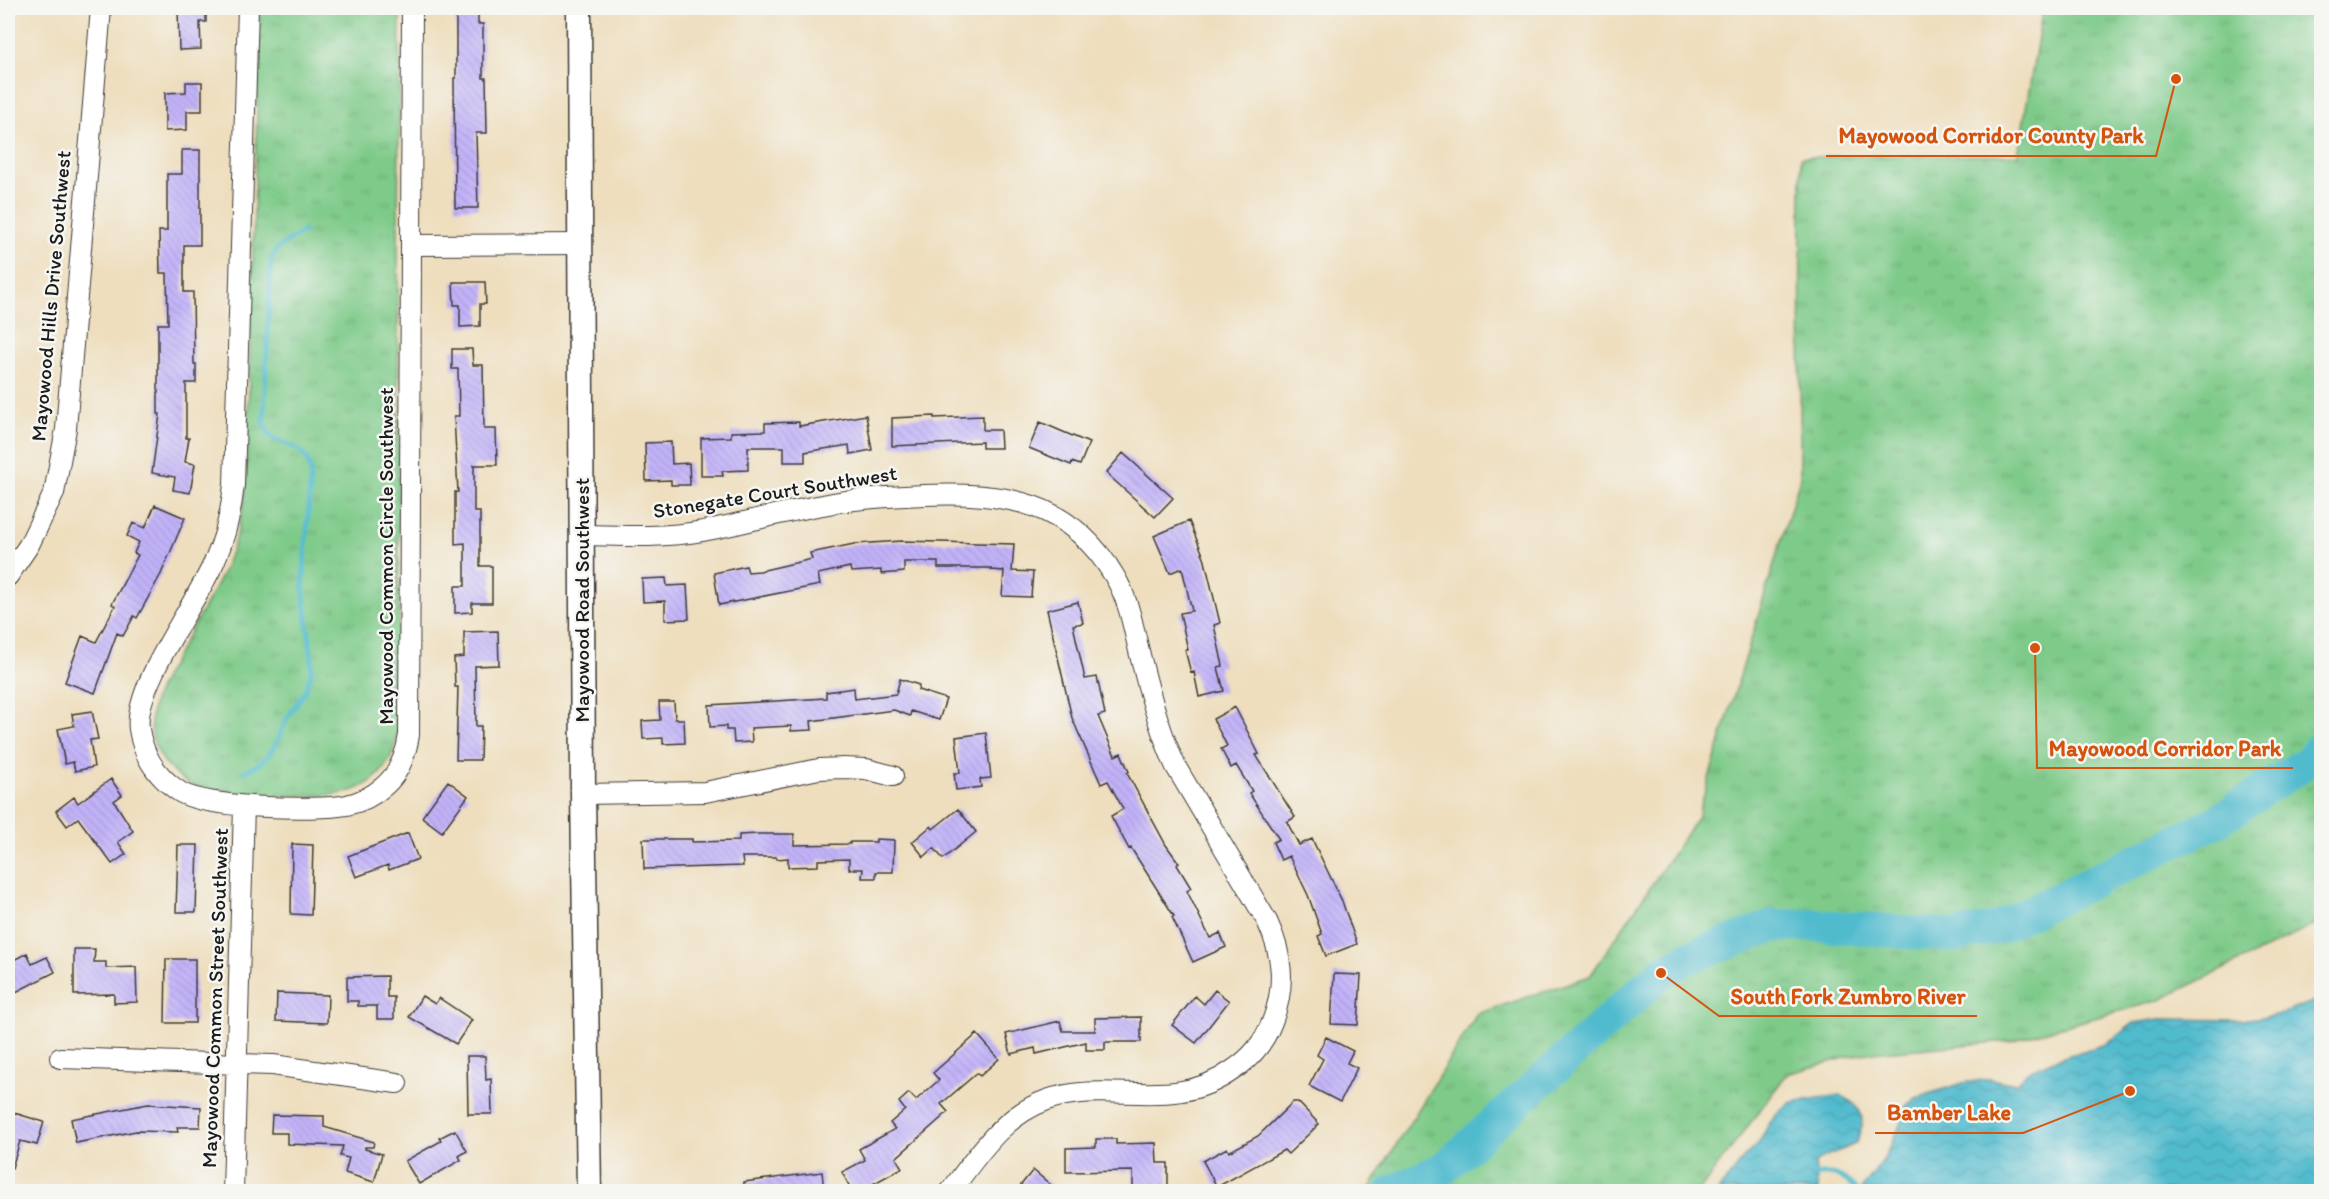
<svg xmlns="http://www.w3.org/2000/svg" width="2329" height="1199" font-family="Itim,sans-serif">
  <style>
    .park { fill: url(#park-tufts); stroke: #4d7352; stroke-width: 1.5 }
    .water { fill: url(#water-waves); stroke: #366c75; stroke-width: 1.5 }
    .lines { fill: none; stroke-linecap: round; stroke-linejoin: round }
    .stream { stroke: #51bbce; stroke-width: 5 }
    .river { stroke: #51bbce; stroke-width: 33 }
    .building { fill: url(#building-back-hatch) }
    .minor-casing { stroke: #3c3934; stroke-width: 22 }
    .tertiary-casing { stroke: #3c3934; stroke-width: 27 }
    .minor { stroke: #fff; stroke-width: 20 }
    .tertiary { stroke: #fff; stroke-width: 24 }
    .labels { text-anchor: middle; stroke-width: 5; stroke-linejoin: round; paint-order: stroke }
    .street-label { font-size: 21px; fill: #1c1c1c; stroke: #f6f6f2 }
    .leader { fill: none; stroke: #d4530e; stroke-width: 2 }
    .callout-dot { fill: #d4530e; stroke: #f6f6f2; stroke-width: 2 }
    .callout-label { font-size: 22px; text-anchor: middle; font-weight: bold; fill: #d4530e; stroke: #f6f6f2; stroke-width: 5; stroke-linejoin: round; paint-order: stroke }
  </style>
  <defs>
    <pattern id="park-tufts" width="24" height="20" patternUnits="userSpaceOnUse" patternTransform="scale(1.5)"><rect width="24" height="20" fill="#7eca89"/><path d="M3 7l-1-3M5 7V3M7 7l1-3M15 17l-1-3M17 17v-4M19 17l1-3" fill="none" stroke="#6cad76"/></pattern>
    <pattern id="water-waves" width="16" height="10" patternUnits="userSpaceOnUse" patternTransform="scale(1.5)"><rect width="16" height="10" fill="#51bbce"/><path d="M0 5q4-4 8 0t8 0" fill="none" stroke="#46a0b0"/></pattern>
    <pattern id="building-back-hatch" width="6" height="6" patternUnits="userSpaceOnUse" patternTransform="scale(1.5)"><rect width="6" height="6" fill="#c2b3f9"/><path d="M-1 5l2 2M0 0l6 6M5-1l2 2" fill="none" stroke="#a699d5"/></pattern>
  </defs>
  <rect width="100%" height="100%" fill="#f6f6f2"/>
  <filter id="ink" filterUnits="userSpaceOnUse"><feTurbulence type="fractalNoise" baseFrequency=".0167" numOctaves="2"/><feDisplacementMap in="SourceGraphic" scale="12" xChannelSelector="R" yChannelSelector="G"/><feConvolveMatrix kernelMatrix="1 2 1 2 8 2 1 2 1" color-interpolation-filters="sRGB"/></filter>
  <filter id="wash" filterUnits="userSpaceOnUse"><feTurbulence type="fractalNoise" baseFrequency=".008" numOctaves="4" result="noise"/><feDisplacementMap in="SourceGraphic" scale="24" xChannelSelector="R" yChannelSelector="G"/><feGaussianBlur stdDeviation="1.35" result="paint"/><feColorMatrix in="noise" values="0 0 0 0 0 0 0 0 0 0 0 0 0 0 0 0 0 1.4 0 .05"/><feComposite in="paint" operator="in"/></filter>
  <g filter="url(#wash)">
    <rect width="100%" height="100%" fill="#eedebe"/>
    <!-- park -->
    <path class="park" d="M260,8H400L398,245L399,718C397,739 394,760 377,776C369,784 356,790 345,793C319,798 211,795 188,783C167,771 151,748 151,724C150,699 164,678 176,657C192,627 212,597 226,565C237,539 243,514 246,486Z
      M2043,8H2321V922L2160,1000L2010,1041L1859,1054L1787,1074L1699,1191H1368L1477,1014L1590,976L1697,818L1800,478L1801,157L2018,155Z"/>
    <!-- water -->
    <path class="water" d="M2321,1000V1191H1860L1884,1159L1901,1123L1906,1106L1916,1098L1963,1083L1990,1079L2016,1084L2026,1072L2054,1060L2106,1044L2134,1023L2160,1019L2242,1020L2282,1014L2306,1004Z
      M1840,1095C1865,1108 1866,1119 1856,1143C1842,1152 1828,1152 1815,1163L1818,1191H1718L1744,1158L1760,1141L1769,1124L1779,1112L1792,1102Z"/>
    <g class="lines">
      <!-- stream -->
      <path class="stream" d="M244,772L261,763L274,748L287,718L304,693L311,674L312,660L303,586L311,471C309,467 308,461 305,457C292,436 269,451 264,420L271,259L277,249L304,231
        M1816,1175C1834,1171 1846,1177 1858,1192"/>
      <!-- river -->
      <path class="river" d="M1392,1192L1444,1168L1661,973L1687,958L1772,926L1815,925L1954,936L1998,928L2217,821L2310,760L2322,746"/>
    </g>
    <g id="blocks">
      <!-- building -->
      <path class="building" d="M178,8H206V22H200L201,49L179,50Z
        M456,8H478V24H483V78H486L487,133H476L478,208H455L454,78H456Z
        M186,82H202V111H187V130L165,131V93L186,92Z
        M182,150H200V245H184V292H193L194,364H196V383H186V438H189L185,462L195,464L190,493L173,490L175,477L152,473L160,414H158V324H168L167,273H160L159,231H167V174H182Z
        M453,282H485L486,304H480V326L460,327V305H454Z
        M452,349H472L473,365H483L484,429H496L497,465H474V512H480V566H492V603H472V612L455,613V586H465V543L455,544V492H458L454,416H459L458,369H452Z
        M866,415L872,450L850,454L849,445L805,452V462H784V447H748V470L722,471L723,476H701V438L731,437V432L765,431V423L799,422V426Z
        M934,416V418L983,416V430H1000L1001,448H982V442L892,446V418Z
        M1040,422L1089,443L1080,465L1072,462L1071,465L1029,448Z
        M671,442L672,464L689,463L690,485H671V480L646,481L645,443Z
        M1123,453L1173,498L1155,517L1106,473Z
        M155,505L185,518L161,574L137,618L134,616L123,636L117,633L95,693L65,682L82,636L96,642L115,606L112,604L138,555L134,553L139,542L127,536L133,523L145,528Z
        M1189,521L1204,557L1220,623L1214,625L1223,666L1218,667L1224,691L1199,697L1194,672L1191,673L1185,650H1188L1180,613L1192,611L1182,568L1170,573L1154,536Z
        M902,541L1014,544L1012,571L1033,572L1031,597L1002,596L1004,571L991,570V568H938V562H904V572L881,574V570L851,572L850,567L818,574L820,585L719,605L714,573L746,566L748,572L760,571L812,559L810,553L854,544Z
        M666,578L667,586L687,585L689,619L665,620V601L643,602L642,579Z
        M1078,602L1083,623L1073,625L1085,679L1097,677L1105,714L1098,716L1115,756L1121,753L1129,772L1127,773L1166,845L1179,863L1177,865L1191,888L1187,891L1210,938L1220,933L1226,947L1193,962L1172,917L1174,916L1131,848L1129,849L1111,816L1123,809L1108,781L1101,784L1072,718L1047,610Z
        M498,631L499,665L475,666L476,726H481L480,760H456L458,687H455L454,658L464,657V632Z
        M900,679L919,685L918,690L946,699L939,720L911,711L910,716L894,710L811,721L812,730L791,731V726L751,728L752,742L734,743L733,730H726V726L710,727L709,705L826,698V692L854,688L855,699L896,694Z
        M659,702H674L675,719H684L685,743L663,744V738L643,739L642,721L660,720Z
        M1235,707L1259,754L1256,755L1295,817L1287,822L1299,845L1312,839L1342,901L1357,944L1326,956L1318,936L1322,934L1308,895L1289,856L1281,860L1273,842L1279,839L1249,793L1252,791L1236,765L1231,768L1221,749L1227,746L1213,719Z
        M92,711L98,739L90,740L94,767L75,771L73,762L65,764L58,729L74,726L72,714Z
        M986,733L991,778L980,779L981,787L956,790L954,773H960L956,737Z
        M111,779L122,795L114,801L133,831L118,842L126,854L112,864L78,818L67,826L56,811L74,797L78,803Z
        M448,781L468,796L442,832L422,817Z
        M958,809L976,832L943,859L934,848L924,857L912,842L931,826L933,829Z
        M408,833L418,859L389,870L388,865L356,877L348,856Z
        M759,834H794V845L850,844V842H876V839L894,840L893,872H876V878H862L863,869H849V859L818,860V866L788,867V858L776,859V857H742L743,866L644,869L643,839H692V842L739,841V835Z
        M292,844L313,845L311,915L291,914Z
        M178,845H198L196,912H176Z
        M74,949H95L94,962H106V968L136,967L137,1002L114,1003V994L74,995Z
        M27,953L32,964L47,957L55,972L8,996V963Z
        M166,959H195V1023H165Z
        M1334,974L1361,975L1358,1025L1331,1024Z
        M387,976V997H394V1019H377V1006H358V1001H347V977Z
        M1215,990L1229,1001L1196,1043L1172,1025L1195,996L1204,1004Z
        M277,993L328,995L327,1023L276,1021Z
        M422,996L435,1004L439,998L472,1020L456,1044L409,1017Z
        M1141,1017V1042H1105V1050H1086V1042L1036,1054L1035,1048L1011,1054L1006,1034L1060,1021L1063,1031H1095V1018Z
        M977,1034L999,1059L980,1076L977,1073L941,1104L948,1112L896,1158L902,1168L869,1186L872,1191H852L842,1172L865,1160L859,1149L895,1129L890,1123L905,1110L899,1102L909,1093L916,1100L939,1080L933,1073Z
        M1326,1037L1353,1051L1347,1063L1357,1068L1340,1102L1309,1086L1323,1059L1317,1055Z
        M467,1056H485L486,1080L491,1079L492,1114H468Z
        M1293,1102H1298L1319,1124L1288,1154L1284,1150L1217,1187L1203,1161L1227,1148L1229,1152L1258,1136Z
        M148,1104L201,1107L200,1127H177L178,1132L136,1131L76,1143L71,1119Z
        M8,1111L44,1122L37,1145L20,1141L12,1168H8Z
        M272,1115L324,1116V1127L374,1142L373,1147H365V1149L382,1154L374,1182L345,1173L349,1158L340,1156L343,1146L287,1144V1133H271Z
        M455,1130L467,1151L459,1156L461,1160L419,1184L405,1161L441,1141L439,1138Z
        M1096,1139H1116V1144L1156,1143L1157,1163H1168V1191H1133V1171L1066,1172V1148L1096,1147Z
        M1033,1170L1058,1191H1016Z
        M822,1172L824,1191H744V1182Z"/>
    </g>
  </g>
  <g filter="url(#ink)">
    <use href="#blocks" fill-opacity="0" stroke="#3c3934" stroke-width="1.5"/>
    <g class="lines">
      <defs>
        <path id="minor" d="M248,8L234,485C231,512 226,536 215,560C197,603 133,686 139,729C143,756 157,777 180,792C205,808 316,811 347,805C360,802 373,796 383,787C399,774 406,755 409,735L412,8
          M411,245L581,244
          M581,535C622,536 663,538 703,531C744,523 783,512 823,505C856,498 889,497 923,495C1004,492 1070,500 1115,577C1130,602 1134,632 1141,659C1150,696 1160,732 1176,767L1267,921C1283,955 1286,986 1272,1022C1264,1043 1251,1058 1233,1070C1172,1114 1111,1078 1047,1100C1002,1116 978,1155 950,1192
          M8,576L29,545L54,493L66,429L101,8
          M583,794L705,792L819,769L843,768L866,769L893,776
          M60,1058L273,1065L397,1083
          M233,1192L244,806"/>
        <path id="tertiary" d="M579,8L583,794L589,1192"/>
      </defs>
      <!-- minor casing -->
      <use href="#minor" class="minor-casing"/>
      <!-- tertiary casing -->
      <use href="#tertiary" class="tertiary-casing"/>
      <!-- minor -->
      <use href="#minor" class="minor"/>
      <!-- tertiary -->
      <use href="#tertiary" class="tertiary"/>
    </g>
  </g>
  <g class="labels">
    <!-- street labels -->
    <g class="street-label">
      <text transform="translate(51 296) rotate(-85)" y="7">Mayowood Hills Drive Southwest</text>
      <text transform="translate(775 492) rotate(-9)" y="7">Stonegate Court Southwest</text>
      <text transform="translate(386 556) rotate(-90)" y="7">Mayowood Common Circle Southwest</text>
      <text transform="translate(582 600) rotate(-90)" y="7">Mayowood Road Southwest</text>
      <text transform="translate(215 998) rotate(-88)" y="7">Mayowood Common Street Southwest</text>
    </g>
  </g>
  <!-- callouts -->
  <path class="leader" d="M2176 79L2156 156H1826M2035 648L2037 768H2293M1661 973L1719 1016H1977M2130 1091L2023 1133H1875"/>
  <g class="callout-dot">
    <circle cx="2176" cy="79" r="6"/>
    <circle cx="2035" cy="648" r="6"/>
    <circle cx="1661" cy="973" r="6"/>
    <circle cx="2130" cy="1091" r="6"/>
  </g>
  <g class="callout-label">
    <text x="1991" y="143">Mayowood Corridor County Park</text>
    <text x="2165" y="756">Mayowood Corridor Park</text>
    <text x="1848" y="1004">South Fork Zumbro River</text>
    <text x="1949" y="1120">Bamber Lake</text>
  </g>
  <!-- margin -->
  <rect width="2329" height="1199" fill="none" stroke="#f6f6f2" stroke-width="30"/>
</svg>
